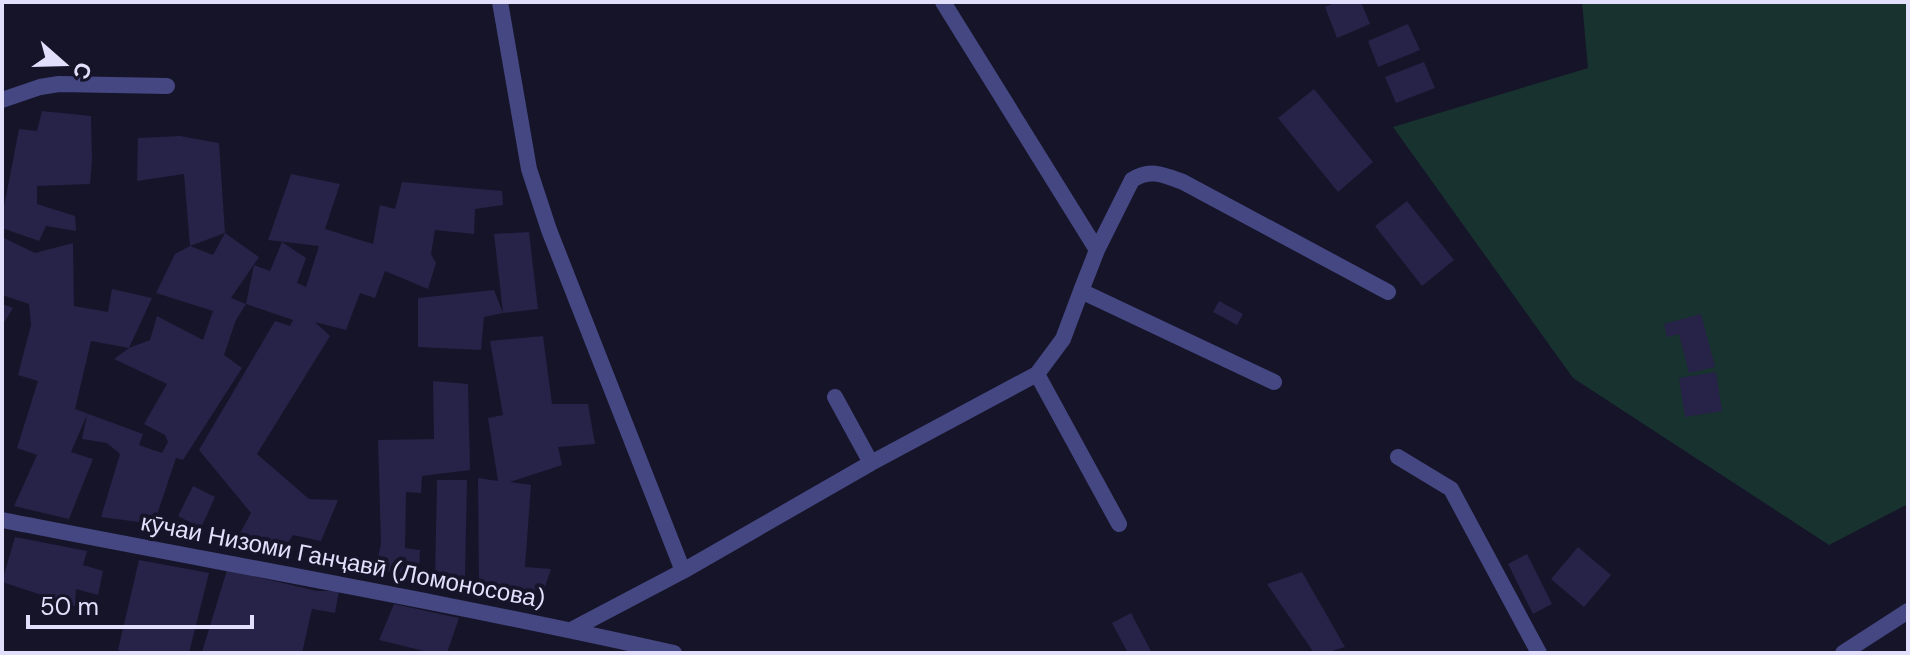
<svg xmlns="http://www.w3.org/2000/svg" width="1910" height="655" font-family="'DM Sans',sans-serif">
  <style>
    .green { fill: #18322f }
    .building { fill: #272247 }
    .lines { fill: none; stroke-linecap: round; stroke-linejoin: round }
    .lane { stroke: #454782; stroke-width: 16 }
    .street { stroke: #454782; stroke-width: 16 }
    .labels { text-anchor: middle; stroke-width: 8; stroke-linejoin: round; paint-order: stroke }
    .street-label { font-size: 24px; fill: #e1dffb; stroke: #161429 }
  </style>
  <rect width="100%" height="100%" fill="#161429"/>
  <!-- green -->
  <path class="green" d="M1582,2H1908V504L1829,545L1573,378L1393,127L1588,68Z"/>
  <!-- building -->
  <path class="building" d="M1337,2H1361L1370,24L1337,38L1325,7Z
    M1408,24L1420,50L1378,67L1368,41Z
    M1424,62L1435,88L1396,103L1385,77Z
    M1314,89L1373,162L1338,192L1278,118Z
    M42,111L91,116L92,160L90,184L37,186V204L75,216L76,231L46,226L39,241L2,228V217L19,129L37,131Z
    M180,136L219,143L225,233L190,246L184,174L137,181L138,138Z
    M291,174L340,184L325,229L373,244L380,205L395,209L402,182L502,191L503,205L475,209L474,234L435,230L431,254L436,263L428,289L385,271L375,298L360,293L346,330L315,322L330,336L257,454L309,499L338,500L321,541L293,535L281,553L235,542L251,513L199,450L275,321L290,326L293,320L246,304L254,265L270,271L282,242L306,258L297,283L306,287L319,246L268,240Z
    M1407,201L1454,260L1422,286L1375,226Z
    M529,232L538,309L503,313L494,234Z
    M225,233L259,257L231,298L246,304L236,320L224,355L242,368L183,460L176,458L154,524L101,517L120,454L107,443L82,439L87,415L71,452L93,459L69,519L14,506L37,455L17,448L38,381L18,375L31,325L29,304L2,295V237L35,253L73,243L74,306L108,312L112,289L152,298L129,348L91,341L75,409L143,434L139,445L162,453L168,442L165,435L144,424L167,384L114,359L129,348L150,340L157,316L203,340L213,311L156,293L175,254L190,246L213,255Z
    M494,290L503,313L484,317L481,350L418,347V298Z
    M1219,301L1243,314L1237,325L1213,312Z
    M2,304L13,308L2,326Z
    M1701,314L1715,367L1689,373L1679,334L1667,337L1664,324Z
    M543,336L552,404H588L595,444L558,447L562,465L510,482L531,485L525,567L551,569L541,598L479,587L478,478L498,481L488,418L503,415L490,341Z
    M1716,372L1722,411L1685,417L1679,378Z
    M433,381L468,384L470,470L422,476L421,493L406,492L405,548L420,550L419,575L375,570L381,544L378,440L434,439Z
    M437,480H467L465,577L435,581Z
    M193,486L215,497L201,528L178,516Z
    M15,537L87,551L83,565L103,571L98,595L76,589L75,606L2,582Z
    M1578,547L1611,575L1584,607L1551,579Z
    M1527,554L1552,604L1533,614L1508,564Z
    M139,560L209,573L189,653H129L118,650Z
    M227,570L317,591H339L335,613L312,609L302,653L202,652Z
    M1302,572L1345,647L1326,653H1314L1267,584Z
    M394,604L459,618L447,653H432L379,640Z
    M1131,613L1152,653H1128L1112,623Z"/>
  <g class="lines">
    <!-- lane -->
    <path class="lane" d="M500,2L529,169L549,230L683,571
      M943,2L1097,250L1081,291L1274,382
      M2,100L40,87L59,84L167,86
      M1097,250L1132,180C1150,168 1164,175 1183,182L1388,292
      M1037,374L1119,524
      M835,397L871,463
      M1398,457L1451,489L1539,653
      M571,630L683,571L871,463L1037,374L1063,339L1081,291"/>
    <!-- street -->
    <path class="street" d="M2,520C226,564 451,603 674,653
      M1843,653L1908,611"/>
  </g>
  <g class="labels">
    <!-- street labels -->
    <g class="street-label">
      <text transform="translate(343 561) rotate(11)" y="8">кӯчаи Низоми Ганҷавӣ (Ломоносова)</text>
    </g>
  </g>
  <!-- border -->
  <rect width="1910" height="655" fill="none" stroke="#e1dffb" stroke-width="8"/>
  <!-- north arrow -->
  <g transform="translate(64 64) rotate(110)" stroke="#161429" stroke-width="6" paint-order="stroke">
  <path d="M0-6L14 30L0 20L-14 30Z" fill="#e1dffb"/>
  <text y="-12" font-size="22" font-weight="bold" text-anchor="middle" fill="#e1dffb">С</text>
  </g>
  <!-- scale -->
  <path d="M28 615v12h224v-12" fill="none" stroke="#e1dffb" stroke-width="4"/>
  <text x="40" y="615" font-size="24" fill="#e1dffb" stroke="#161429" stroke-width="6" paint-order="stroke">50 m</text>
</svg>
